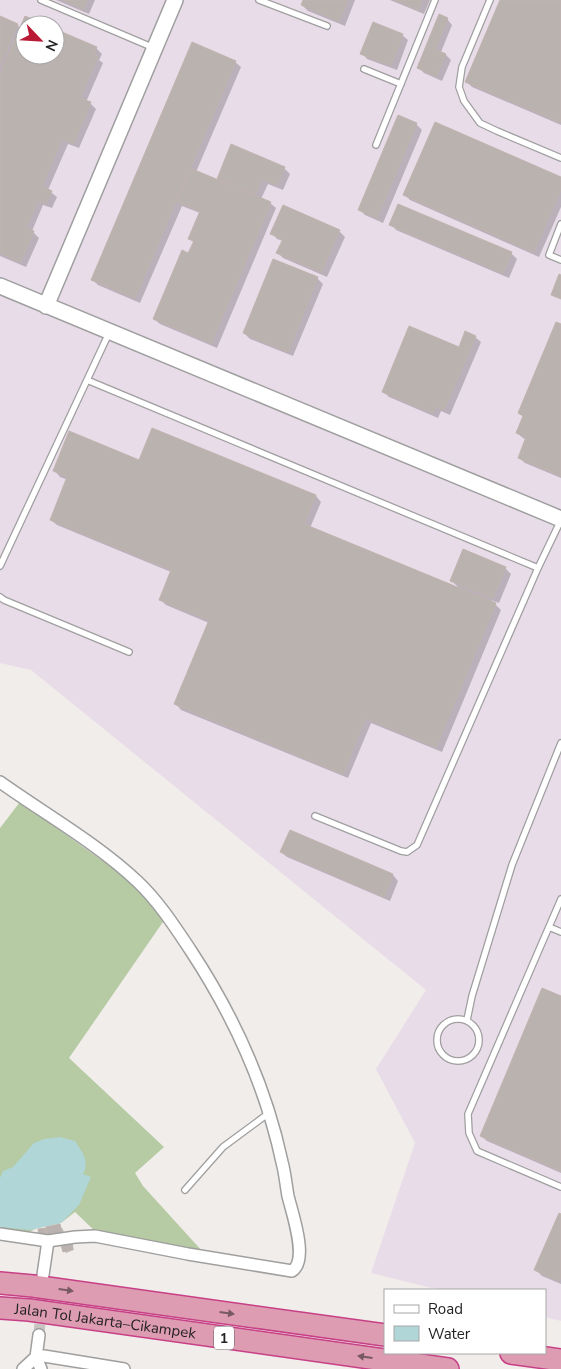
<svg xmlns="http://www.w3.org/2000/svg" width="561" height="1369" font-family="'Nunito Sans',sans-serif">
  <style>
    .industrial { fill: #e9dce9; fill-rule: evenodd }
    .forest { fill: #b6cba4 }
    .water { fill: #b0d6d8 }
    .shadow { fill: #0003 }
    .building { fill: #bab2af; stroke: #c1b3ae }
    .lines { fill: none; stroke-linecap: round; stroke-linejoin: round }
    .minor-tunnel { stroke: #c8c4c2; stroke-width: 11; stroke-dasharray: 11 5.5; stroke-linecap: butt }
    .service-casing { stroke: #9f9f9f; stroke-width: 8 }
    .minor-casing { stroke: #9f9f9f; stroke-width: 14 }
    .tertiary-casing { stroke: #9f9f9f; stroke-width: 18 }
    .motorway-casing { stroke: #c73f85; stroke-width: 24 }
    .service { stroke: #fff; stroke-width: 5.5 }
    .minor { stroke: #fff; stroke-width: 11 }
    .tertiary { stroke: #fff; stroke-width: 15 }
    .motorway { stroke: #de9cb3; stroke-width: 21 }
    .oneway { fill: #775963 }
    .labels { text-anchor: middle; stroke-width: 4.5; stroke-linejoin: round; paint-order: stroke }
    .shield { fill: #fff; stroke: #646464; stroke-width: 1 }
    .shield-label { font-size: 14px; font-weight: bold; fill: #222 }
    .street-label { font-size: 15px; fill: #222; stroke: #fff }
  </style>
  <rect width="100%" height="100%" fill="#f1edea"/>
  <!-- industrial -->
  <path class="industrial" d="M0,0H561V1321L545,1317V1290H440L371,1273L415,1143L376,1069L426,990L31,670L0,663ZM25,25H55V55H25Z"/>
  <!-- forest -->
  <path class="forest" d="M20,802L132,882L165,919L69,1058L164,1147L135,1173L143,1186L203,1252L96,1232L75,1212L61,1223L37,1228L27,1233L0,1228V828Z"/>
  <!-- water -->
  <path class="water" d="M60,1137L75,1141C82,1152 90,1161 83,1174L91,1177L79,1205L61,1223L30,1230L0,1227V1178L3,1171L13,1167L34,1143L44,1139Z"/>
  <!-- shadow -->
  <path class="shadow" d="M56,0H95L89,14Z
    M305,0H355L345,26L308,11L302,5Z
    M390,0H430L424,14Z
    M501,0L561,1V125L472,87L466,81Z
    M0,18L17,25L21,28L25,18L43,25H25V55H55V30L96,48L102,54L99,60L103,63L86,102L90,103L96,109L79,148L68,144L48,190L57,197L52,208L43,205L32,231L39,238L26,267L0,256Z
    M447,19L452,25L441,52L446,55L451,60L442,81L424,73L418,67Z
    M402,35L408,40L397,70L367,59L362,53Z
    M235,62L241,67L196,172L217,180L232,146L284,168L290,174L283,190L268,184L261,199L270,203L276,208L217,348L160,324L154,319L194,243L189,238L200,213L182,206L140,303L98,285L92,279Z
    M416,124L422,130L383,223L365,215L360,210Z
    M561,179V207L539,257L410,200L405,195Z
    M391,224L511,253L517,259L509,278L396,230Z
    M339,231L345,237L327,277L283,258L278,253L283,241L277,239L272,233Z
    M317,278L323,284L293,356L250,339L244,333Z
    M561,325V478L525,463L519,458L527,440L523,438L517,433L524,417L520,413Z
    M475,337L481,342L450,415L441,411L438,418L389,397L383,391L459,348Z
    M153,430L316,496L321,502L310,528L461,590L451,580L505,568L511,574L499,603L491,600L501,610L442,752L371,723L348,778L181,710L176,704L209,623L166,605L160,599L171,572L57,525L51,520L68,480L60,477L55,471L140,462Z
    M290,831L393,875L398,881L390,901L287,857L281,852Z
    M561,997V1173L487,1141L481,1136Z
    M561,1215V1284L542,1276L536,1270Z
    M60,1226L63,1229L65,1238L52,1240L47,1234V1237L41,1238L45,1230L48,1233Z
    M71,1244L74,1250L66,1253L64,1251Z"/>
  <!-- building -->
  <path class="building" d="M63,0H88L83,9Z
    M303,0H348L339,21L301,5Z
    M395,0H422L418,10Z
    M500,0H561V119L560,122L465,82Z
    M439,14L448,18L435,49L446,54L436,76L417,68Z
    M0,16L18,24L0,66Z
    M25,16L46,25H25V55H55V29L97,47L94,55L98,56L80,98L91,102L73,144L62,139L42,186L52,191L46,204L38,200L26,228L34,231L20,262L0,253V74Z
    M373,22L403,34L391,65L360,54Z
    M192,42L236,61L135,298L91,280Z
    M398,115L417,123L377,218L358,210Z
    M435,122L561,177V189L534,252L403,195Z
    M231,144L285,167L277,185L262,179L255,195L217,179Z
    M190,168L271,202L211,343L153,319L182,250L188,253L194,241L188,239L200,211L176,201Z
    M398,204L512,252L503,273L389,225Z
    M283,205L340,230L321,272L276,253L283,239L270,234Z
    M273,259L318,277L288,352L243,333Z
    M559,274L561,275V299L551,295Z
    M556,322L561,324V476L518,458L526,437L516,433L523,416L518,413Z
    M409,326L459,347L465,331L476,336L444,410L436,407L433,413L382,392Z
    M152,428L316,495L304,524L496,603L436,747L365,718L343,774L174,704L209,620L159,600L171,570L50,520L67,477L53,471L69,431L139,460Z
    M463,549L506,567L493,598L450,581Z
    M290,830L393,874L384,897L280,852Z
    M542,988L561,996V1171L480,1136Z
    M559,1213L561,1214V1276L559,1281L534,1270Z
    M60,1224L62,1234L48,1237L46,1227Z
    M46,1228V1236L39,1237L38,1229Z
    M72,1242L73,1249L63,1252L61,1245Z"/>
  <g class="lines">
    <!-- minor-tunnel -->
    <path class="minor-tunnel" d="M39,1335L43,1284"/>
    <defs>
      <path id="service" d="M41,0L154,48
        M259,0L327,26
        M490,0L462,67L459,87L464,101L480,123L497,131L561,158
        M364,69L401,84
        M376,145L435,0
        M561,224L549,255L561,260
        M87,380L538,568
        M0,566L109,333
        M0,597L4,600L129,652
        M315,816L401,851L407,852L417,845L538,568L561,520
        M561,899L468,1114L469,1133L477,1151L561,1187
        M549,927L561,932
        M437 1040a21 21 0 1 1 42 0a21 21 0 1 1-42 0Z
        M467,1020L472,996L512,865L561,743
        M185,1190L223,1147L269,1113"/>
      <path id="minor" d="M0,782C45,814 98,844 138,882C159,902 175,927 191,951C233,1015 266,1087 282,1162C285,1173 286,1185 288,1196C292,1213 309,1260 292,1271L188,1254L95,1236L75,1237L48,1241L0,1234
        M43,1275L48,1241
        M39,1335L36,1357L41,1369
        M23,1369L36,1357L44,1356L124,1369"/>
      <path id="tertiary" d="M0,286L561,519
        M46,306L175,0"/>
      <g id="motorway">
        <path d="M0,1283L33,1286L385,1335"/>
        <path id="s1" d="M0,1308L29,1310L448,1369"/>
        <path d="M511,1353L561,1360"/>
      </g>
    </defs>
    <!-- service casing -->
    <use href="#service" class="service-casing"/>
    <!-- minor casing -->
    <use href="#minor" class="minor-casing"/>
    <!-- tertiary casing -->
    <use href="#tertiary" class="tertiary-casing"/>
    <!-- motorway casing -->
    <use href="#motorway" class="motorway-casing"/>
    <!-- service -->
    <use href="#service" class="service"/>
    <!-- minor -->
    <use href="#minor" class="minor"/>
    <!-- tertiary -->
    <use href="#tertiary" class="tertiary"/>
    <!-- motorway -->
    <use href="#motorway" class="motorway"/>
  </g>
  <!-- one-way arrows -->
  <defs><path id="oneway-solid" d="M-6-.8H1V-3.2L6.5 0L1 3.2V.8H-6Z" transform="scale(1.25)"/></defs>
  <g class="oneway">
    <use href="#oneway-solid" transform="translate(66 1290) rotate(8)"/>
    <use href="#oneway-solid" transform="translate(227 1313) rotate(8)"/>
    <use href="#oneway-solid" transform="translate(365 1357) rotate(-172)"/>
  </g>
  <g class="labels">
    <!-- shield labels -->
    <rect class="shield" x="214" y="1326.5" width="20" height="23" rx="4"/>
    <g class="shield-label">
      <text x="224" y="1343">1</text>
    </g>
    <!-- street labels -->
    <g class="street-label">
      <text dy="5" stroke="none"><textPath href="#s1" startOffset="106">Jalan Tol Jakarta–Cikampek</textPath></text>
    </g>
  </g>
  <!-- legend -->
  <rect x="384" y="1289" width="162" height="65" fill="#ffffff" stroke="#a7a7a7"/>
  <rect x="394" y="1305" width="25" height="8" fill="#ffffff" stroke="#a7a7a7"/>
  <text x="428" y="1314" font-size="15" fill="#222222">Road</text>
  <rect x="394" y="1326" width="25" height="15" fill="#b0d6d8" stroke="#a7a7a7"/>
  <text x="428" y="1339" font-size="15" fill="#222222">Water</text>
  <!-- north arrow -->
  <g transform="translate(40 40) rotate(115)"><circle r="24" fill="#ffffff" stroke="#a7a7a7"/>
  <path d="M0-4L9 19L0 12L-9 19Z" fill="#ba1935"/>
  <text y="-8" font-size="14" font-weight="bold" text-anchor="middle" fill="#222222">N</text>
  </g>
</svg>
